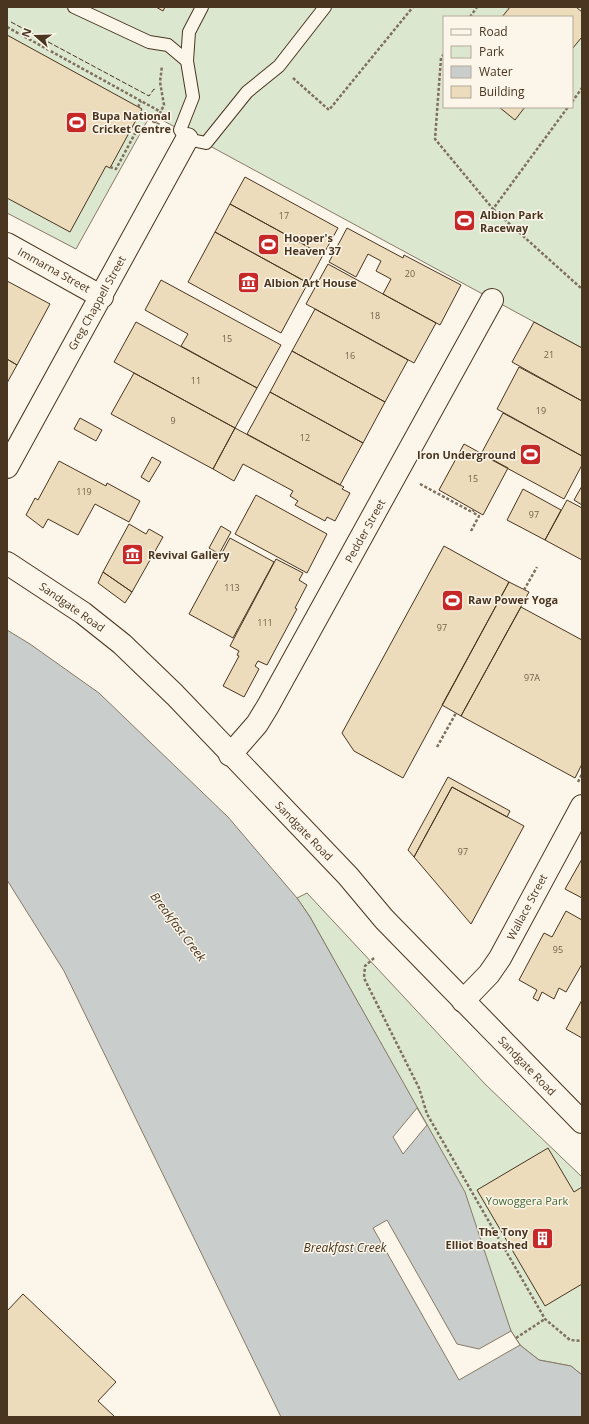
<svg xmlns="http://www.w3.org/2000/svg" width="589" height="1424" font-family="'Open Sans',sans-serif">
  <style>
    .green { fill: #dce7d0; stroke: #887966; fill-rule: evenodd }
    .water { fill: #c9cecd; stroke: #887966 }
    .pier { fill: #fbf6e9; stroke: #887966 }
    .building { fill: #ecdcbc; stroke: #4a3520 }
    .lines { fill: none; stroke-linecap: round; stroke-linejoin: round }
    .lane-casing { stroke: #4a3520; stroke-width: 14 }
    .street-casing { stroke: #4a3520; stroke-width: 24 }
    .secondary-casing { stroke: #4a3520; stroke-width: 24 }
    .path { stroke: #7f6f5c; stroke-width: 2.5; stroke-dasharray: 3 2; stroke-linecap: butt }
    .lane { stroke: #fbf6e9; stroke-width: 12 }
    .street { stroke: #fbf6e9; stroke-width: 22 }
    .secondary { stroke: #fbf6e9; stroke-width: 22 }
    .fence { stroke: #4a3520; stroke-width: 1; stroke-dasharray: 5 2; stroke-linecap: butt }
    .labels { text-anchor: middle; stroke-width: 3; stroke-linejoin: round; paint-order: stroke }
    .number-label { font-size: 9px; fill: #725f47 }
    .poi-label { font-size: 11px; font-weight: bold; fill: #4a3520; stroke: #fbf6e9; text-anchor: start }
    .street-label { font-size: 11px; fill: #4a3520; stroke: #fbf6e9 }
    .park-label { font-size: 11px; fill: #436837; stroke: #fbf6e9 }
    .water-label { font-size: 12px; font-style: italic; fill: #4a3520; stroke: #fbf6e9 }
  </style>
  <rect width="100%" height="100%" fill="#fbf6e9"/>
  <!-- green -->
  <path class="green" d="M7,7H582V348L151,114L76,249L7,213ZM444,17H572V107H444Z
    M307,893L485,1084L582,1177V1375L571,1366L539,1360L520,1345L511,1331L417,1108L310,917L297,898Z"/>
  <!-- water -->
  <path class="water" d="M7,630L30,644L99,693L228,817L297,898L310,917L465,1192L511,1331L520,1345L539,1360L571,1366L582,1375V1417H281L64,971L7,880Z"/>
  <!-- pier -->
  <path class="pier" d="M417,1108L427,1125L403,1154L393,1137Z
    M387,1220L457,1344L479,1349L511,1331L520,1345L459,1380L373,1228Z"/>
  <!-- building -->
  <path class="building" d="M156,7H165L163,11Z
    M510,7H576L582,12V37L572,49V17H502Z
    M7,35L142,109L110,168L106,166L70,232L7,198Z
    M499,107H525L515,120Z
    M245,177L338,228L323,255L230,204Z
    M230,204L323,255L308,283L215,232Z
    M347,228L403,258L404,255L461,285L440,325L383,294L391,279L376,271L381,261L368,254L356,277L329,262Z
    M215,232L308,283L281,333L188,282Z
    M328,264L436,323L414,363L306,304Z
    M161,280L281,345L257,388L181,346L188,334L145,310Z
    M7,281L50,304L17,365L7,359Z
    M315,309L408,360L385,402L292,351Z
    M136,322L257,388L235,428L114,362Z
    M534,322L582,348V401L512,362Z
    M292,351L385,402L363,443L270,392Z
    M7,359L17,365L7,383Z
    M519,367L582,401V456L497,409Z
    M134,373L235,428L213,469L111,414Z
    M270,392L363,443L340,485L247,434Z
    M503,413L582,456V465L564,499L481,454Z
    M80,418L102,430L96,441L74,429Z
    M235,428L344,487L342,489L350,493L335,521L327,517L325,521L295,505L298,501L290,496L293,491L243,464L234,481L213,469Z
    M464,444L508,468L483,515L439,490Z
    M152,457L161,462L149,482L141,477Z
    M59,461L106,486L107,483L140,501L129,522L95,504L78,535L48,519L43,528L26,515L35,498L38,500Z
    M582,486V505L574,500Z
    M523,489L561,510L545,540L507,520Z
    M256,495L327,534L307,573L235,534Z
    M567,500L582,508V560L545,540Z
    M129,524L146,534L149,529L163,537L132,592L103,572Z
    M221,526L231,532L219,554L209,548Z
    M230,538L274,562L233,638L189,614Z
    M444,546L509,582L403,778L354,751L342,733Z
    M276,559L303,573L299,580L307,585L295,608L297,609L267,665L258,661L255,666L259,669L244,697L223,686L239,656L237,655L239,651L230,646Z
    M103,572L132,592L125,603L98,583Z
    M509,582L529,592L461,716L442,705Z
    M521,607L582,640V764L575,778L461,716Z
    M448,777L510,811L507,817L452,787L414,857L408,850Z
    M452,787L524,826L471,924L414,857Z
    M582,859V898L565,889Z
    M566,911L582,920V964L566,992L559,988L554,999L542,992L538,1001L533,998L537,990L519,980L544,933L552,937Z
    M582,1000V1038L566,1029Z
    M548,1148L574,1192L582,1187V1284L545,1306L477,1190Z
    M23,1294L116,1382L98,1401L115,1417H7V1311Z"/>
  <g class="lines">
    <defs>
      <path id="lane" d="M74,7L149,42L168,45L187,61
        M202,7L189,32L187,61L193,97L180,130L187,139L206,143L247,92L279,66L325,7"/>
      <path id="street" d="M7,244L102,297
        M7,467L187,139
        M230,755L257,724L268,706L492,300
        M463,1001L489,974L500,958L582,806"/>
      <path id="secondary" d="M7,563L83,613L122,644L175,695L348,876L384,919L582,1122"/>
    </defs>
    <!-- lane casing -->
    <use href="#lane" class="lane-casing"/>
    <!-- street casing -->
    <use href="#street" class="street-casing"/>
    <!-- secondary casing -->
    <use href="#secondary" class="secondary-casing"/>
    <!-- path -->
    <path class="path" d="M470,17L477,7
      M7,27L161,112
      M444,54L441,58L435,139L493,209L568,107
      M293,78L329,110L413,7
      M572,102L582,88
      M138,107L141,101
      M139,114L160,125
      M155,123L164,105L160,82L162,66
      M110,167L116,169L139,126L150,132
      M493,209L582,289
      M420,484L472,512L474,510
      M471,531L479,516L472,512
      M524,590L537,567
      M437,747L456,713
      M578,782L582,774
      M374,958L365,966L364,978L419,1088L427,1114L545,1319L570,1340L582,1341
      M516,1338L545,1319"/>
    <!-- lane -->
    <use href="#lane" class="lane"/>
    <!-- street -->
    <use href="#street" class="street"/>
    <!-- secondary -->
    <use href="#secondary" class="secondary"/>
    <!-- fence -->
    <path class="fence" d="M11,22L149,96L154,89L156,90"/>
  </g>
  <!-- icons -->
  <defs>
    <symbol id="stadium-square" viewBox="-11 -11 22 22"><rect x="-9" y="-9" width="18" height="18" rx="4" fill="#c62828" stroke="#fbf6e9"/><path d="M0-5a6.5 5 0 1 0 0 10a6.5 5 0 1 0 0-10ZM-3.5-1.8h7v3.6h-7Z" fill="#fff"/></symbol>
    <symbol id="museum-square" viewBox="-11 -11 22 22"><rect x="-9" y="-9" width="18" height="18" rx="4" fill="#c62828" stroke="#fbf6e9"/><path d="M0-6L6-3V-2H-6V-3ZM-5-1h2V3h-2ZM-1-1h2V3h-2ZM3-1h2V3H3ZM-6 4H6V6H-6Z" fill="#fff"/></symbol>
    <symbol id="building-square" viewBox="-11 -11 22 22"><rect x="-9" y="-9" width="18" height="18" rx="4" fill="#c62828" stroke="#fbf6e9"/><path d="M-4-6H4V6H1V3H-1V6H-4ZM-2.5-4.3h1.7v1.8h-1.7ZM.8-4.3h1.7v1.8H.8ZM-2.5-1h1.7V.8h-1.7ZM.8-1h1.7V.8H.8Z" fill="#fff"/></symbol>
  </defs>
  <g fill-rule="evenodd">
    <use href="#stadium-square" x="64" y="110" width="25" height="25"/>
    <use href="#stadium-square" x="452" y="208" width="25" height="25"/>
    <use href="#stadium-square" x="256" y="232" width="25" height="25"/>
    <use href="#museum-square" x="236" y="270" width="25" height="25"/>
    <use href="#stadium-square" x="518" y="442" width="25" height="25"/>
    <use href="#museum-square" x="120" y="542" width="25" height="25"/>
    <use href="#stadium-square" x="440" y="588" width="25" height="25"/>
    <use href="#building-square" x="530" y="1226" width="25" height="25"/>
  </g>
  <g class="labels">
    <!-- number labels -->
    <g class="number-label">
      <text x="284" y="219">17</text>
      <text x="410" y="277">20</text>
      <text x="375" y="319">18</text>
      <text x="227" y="342">15</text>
      <text x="549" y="358">21</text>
      <text x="350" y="359">16</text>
      <text x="196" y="384">11</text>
      <text x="541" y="414">19</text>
      <text x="173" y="424">9</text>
      <text x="305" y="441">12</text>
      <text x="473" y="482">15</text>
      <text x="84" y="495">119</text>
      <text x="534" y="518">97</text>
      <text x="232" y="591">113</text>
      <text x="265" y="626">111</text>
      <text x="442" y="631">97</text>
      <text x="532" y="681">97A</text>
      <text x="463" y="855">97</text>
      <text x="558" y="953">95</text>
    </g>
    <!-- poi labels -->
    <g class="poi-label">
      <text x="92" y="120">Bupa National<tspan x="92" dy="13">Cricket Centre</tspan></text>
      <text x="480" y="219">Albion Park<tspan x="480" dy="13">Raceway</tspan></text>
      <text x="284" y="242">Hooper's<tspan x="284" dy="13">Heaven 37</tspan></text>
      <text x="264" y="287">Albion Art House</text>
      <text x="516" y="459" text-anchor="end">Iron Underground</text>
      <text x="148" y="559">Revival Gallery</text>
      <text x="468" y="604">Raw Power Yoga</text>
      <text x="528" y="1236" text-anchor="end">The Tony<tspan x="528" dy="13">Elliot Boatshed</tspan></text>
    </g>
    <!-- street labels -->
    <g class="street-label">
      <text transform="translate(54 270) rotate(29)" y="4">Immarna Street</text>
      <text transform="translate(97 303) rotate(-61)" y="4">Greg Chappell Street</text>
      <text transform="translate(365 531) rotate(-61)" y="4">Pedder Street</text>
      <text transform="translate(72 607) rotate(35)" y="4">Sandgate Road</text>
      <text transform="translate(304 831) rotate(46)" y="4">Sandgate Road</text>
      <text transform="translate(527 907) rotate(-62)" y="4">Wallace Street</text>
      <text transform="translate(527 1066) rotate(46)" y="4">Sandgate Road</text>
    </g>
    <!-- park labels -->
    <g class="park-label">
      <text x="527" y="1205">Yowoggera Park</text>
    </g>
    <!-- water labels -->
    <g class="water-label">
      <text transform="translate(178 927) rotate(53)" y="4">Breakfast Creek</text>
      <text x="345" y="1252">Breakfast Creek</text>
    </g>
  </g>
  <!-- border -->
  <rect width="589" height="1424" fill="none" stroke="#4a3520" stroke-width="16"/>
  <!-- legend -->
  <rect x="443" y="16" width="130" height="92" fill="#fbf6e9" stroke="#b4a999"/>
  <rect x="451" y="29" width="20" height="6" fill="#fbf6e9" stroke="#b4a999"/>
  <text x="479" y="36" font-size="12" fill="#4a3520">Road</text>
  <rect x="451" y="46" width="20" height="12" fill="#dce7d0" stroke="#b4a999"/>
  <text x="479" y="56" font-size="12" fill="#4a3520">Park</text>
  <rect x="451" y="66" width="20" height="12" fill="#c9cecd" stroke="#b4a999"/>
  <text x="479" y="76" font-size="12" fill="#4a3520">Water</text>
  <rect x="451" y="86" width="20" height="12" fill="#ecdcbc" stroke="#b4a999"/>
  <text x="479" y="96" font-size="12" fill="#4a3520">Building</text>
  <!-- north arrow -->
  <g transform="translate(36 36) rotate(290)" stroke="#fbf6e9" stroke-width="3" paint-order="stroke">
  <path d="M0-3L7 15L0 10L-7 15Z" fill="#4a3520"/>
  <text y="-6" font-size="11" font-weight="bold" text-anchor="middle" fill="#4a3520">N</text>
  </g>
</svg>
